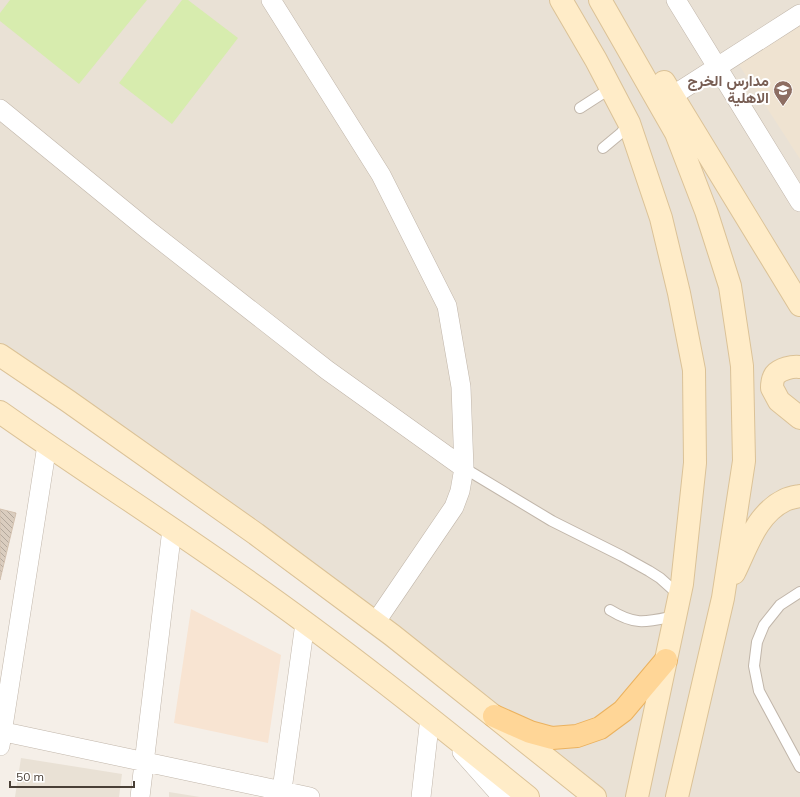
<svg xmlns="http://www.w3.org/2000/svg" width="800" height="797" font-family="Mulish,Vazirmatn,sans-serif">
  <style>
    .residential { fill: #e9e1d5 }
    .commercial { fill: #f8e4d2 }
    .education { fill: #efe3d1 }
    .grass { fill: #d7ecae }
    .building { fill: url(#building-back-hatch); stroke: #d3c1af }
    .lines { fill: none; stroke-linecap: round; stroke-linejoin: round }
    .lane-casing { stroke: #c1b6aa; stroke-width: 12 }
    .street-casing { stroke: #c1b6aa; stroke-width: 20 }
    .secondary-casing { stroke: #dbc297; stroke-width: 24 }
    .primary-casing { stroke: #ebb25f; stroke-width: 24 }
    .lane { stroke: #fff; stroke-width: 10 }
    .street { stroke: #fff; stroke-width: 19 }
    .secondary { stroke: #ffecc8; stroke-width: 22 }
    .primary { stroke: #ffd697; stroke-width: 22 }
    .labels { text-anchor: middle; stroke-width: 4; stroke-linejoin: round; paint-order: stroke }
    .education-label { font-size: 15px; font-weight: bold; fill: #785e54; stroke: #fff; text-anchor: end }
  </style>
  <defs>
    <pattern id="building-back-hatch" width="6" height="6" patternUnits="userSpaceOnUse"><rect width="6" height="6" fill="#dacdbf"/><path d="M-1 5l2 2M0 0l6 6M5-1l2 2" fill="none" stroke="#b3a89c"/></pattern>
  </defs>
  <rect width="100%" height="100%" fill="#f5efe8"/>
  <!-- residential -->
  <path class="residential" d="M0,0H800V797H588L0,357Z
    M21,758L122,774L119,797H15Z
    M169,792L200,797H169Z"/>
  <!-- commercial -->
  <path class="commercial" d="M191,609L281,655L268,743L174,723Z"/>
  <!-- education -->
  <path class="education" d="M800,11V159L732,54Z"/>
  <!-- grass -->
  <path class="grass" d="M10,0H147L79,84L0,21V13Z
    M182,0H188L238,38L172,124L119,83Z"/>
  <!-- building -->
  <path class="building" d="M0,509L16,513L0,580Z"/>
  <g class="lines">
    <defs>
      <path id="lane" d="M580,108L611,88
        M603,148L621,133L629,123
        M464,468L552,521L622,556L649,571L660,578L679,595
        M800,592L780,605L764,625L757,642L754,666L759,691L800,767
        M610,610C636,626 646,622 675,616"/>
      <path id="street" d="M271,0L381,175L447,306L461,387L464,468L460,491L454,507L375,623
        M676,0L800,202
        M672,96L800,14
        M0,109L148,230L327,370L464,468
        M0,731L310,797
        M0,746L47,445
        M462,752L502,797
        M140,797L172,529
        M281,797L305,623
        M421,797L430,717"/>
      <path id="secondary" d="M561,0L596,60L629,123L661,218L679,293L694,370L695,463L682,584L637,797
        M600,0L676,133L706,211L730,286L742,366L744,461L723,598L677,797
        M664,82L800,305
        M0,355L68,401L256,534L392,635L595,797
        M800,367C792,366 780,369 775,375C773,378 772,384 772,388L779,401L800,418
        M0,412C78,467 158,518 236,573C337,643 433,720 528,797
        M734,573C747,547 756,514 785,500C789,498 795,497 800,496"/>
      <path id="primary" d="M494,716L530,732L552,738L577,736L600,728L623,711L666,660"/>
    </defs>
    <!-- lane casing -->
    <use href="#lane" class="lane-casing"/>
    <!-- street casing -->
    <use href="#street" class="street-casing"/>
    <!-- secondary casing -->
    <use href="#secondary" class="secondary-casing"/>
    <!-- primary casing -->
    <use href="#primary" class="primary-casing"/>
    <!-- lane -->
    <use href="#lane" class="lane"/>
    <!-- street -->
    <use href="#street" class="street"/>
    <!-- secondary -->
    <use href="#secondary" class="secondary"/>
    <!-- primary -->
    <use href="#primary" class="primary"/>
  </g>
  <!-- icons -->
  <defs>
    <symbol id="school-pin" viewBox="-11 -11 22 30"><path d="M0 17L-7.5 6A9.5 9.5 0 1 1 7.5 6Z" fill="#8d6e63" stroke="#fff"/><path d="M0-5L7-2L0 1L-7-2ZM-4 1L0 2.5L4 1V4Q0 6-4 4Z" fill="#fff"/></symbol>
  </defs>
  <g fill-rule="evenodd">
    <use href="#school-pin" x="772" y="79" width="22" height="30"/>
  </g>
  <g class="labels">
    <!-- education labels -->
    <g class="education-label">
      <text x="769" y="86">مدارس الخرج<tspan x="769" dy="17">الاهلية</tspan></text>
    </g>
  </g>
  <!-- scale -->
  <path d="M10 781v6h124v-6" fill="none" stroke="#493f36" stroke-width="2"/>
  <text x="16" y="781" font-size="12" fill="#493f36" stroke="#ffffff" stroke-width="3" paint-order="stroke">50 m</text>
</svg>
